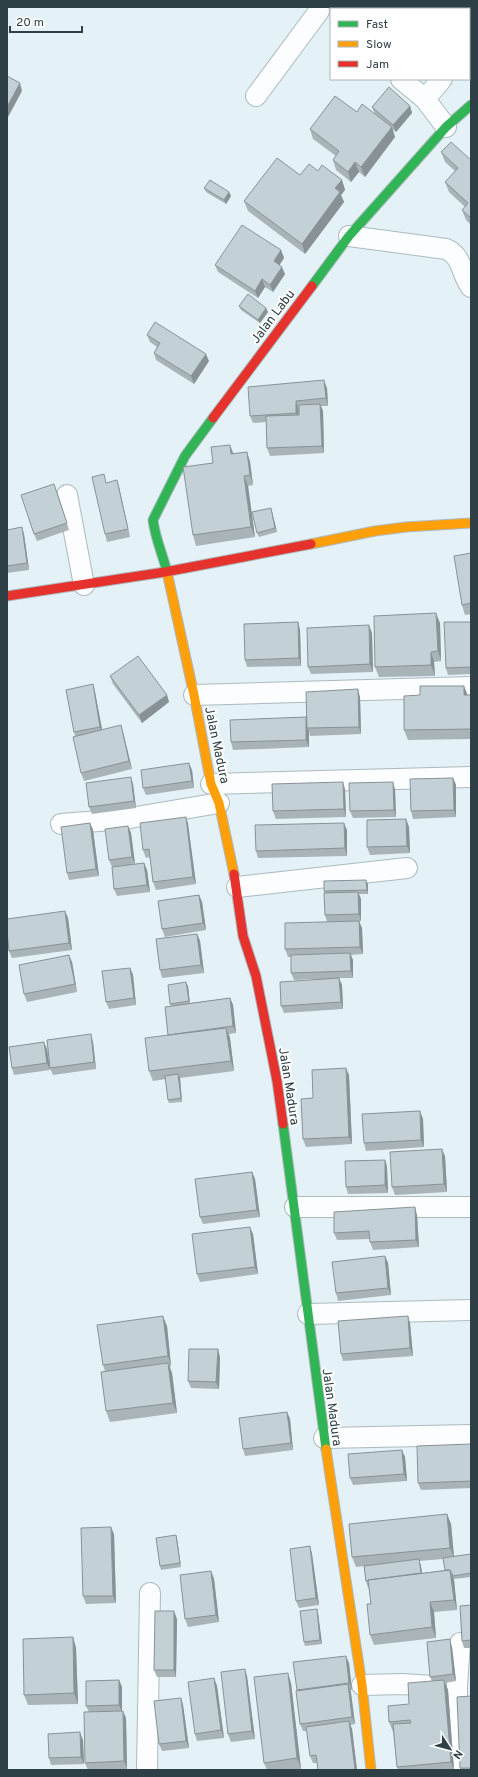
<svg xmlns="http://www.w3.org/2000/svg" width="478" height="1777" font-family="Overpass,sans-serif">
  <style>
    .lines { fill: none; stroke-linecap: round; stroke-linejoin: round }
    .street-casing { stroke: #acbabf; stroke-width: 22 }
    .fast-casing { stroke: #acbabf; stroke-width: 11 }
    .slow-casing { stroke: #acbabf; stroke-width: 11 }
    .jam-casing { stroke: #acbabf; stroke-width: 11 }
    .street { stroke: #fbfdfe; stroke-width: 20 }
    .fast { stroke: #30b455; stroke-width: 9 }
    .slow { stroke: #ff9f0a; stroke-width: 9 }
    .jam { stroke: #e5322d; stroke-width: 9 }
    .wall { fill: #a8b4b8; fill-rule: evenodd }
    .shaded-wall { fill: #889296 }
    .building { fill: #c3d1d6; stroke: #889296 }
    .labels { text-anchor: middle; stroke-width: 4; stroke-linejoin: round; paint-order: stroke }
    .street-label { font-size: 13px; fill: #2e4046; stroke: #fff }
  </style>
  <rect width="100%" height="100%" fill="#e4f2f7"/>
  <g class="lines">
    <defs>
      <path id="street" d="M442,9L443,7
        M469,47L471,44
        M401,79L425,99L446,127
        M256,96L319,11
        M425,99L442,79
        M349,236L446,249C463,256 461,275 471,287
        M67,495L84,585
        M194,695L471,687
        M211,784L471,777
        M61,824L124,819L219,803
        M237,887L407,868
        M295,1207H471
        M308,1314L471,1310
        M324,1438L471,1435
        M362,1685L402,1684L434,1686
        M147,1770L150,1593
        M458,1770L457,1686L460,1643"/>
      <path id="fast" d="M312,286L349,236L446,127L471,105
        M167,572C163,555 155,538 153,520L185,456L213,418
        M283,1124L326,1449"/>
      <path id="slow" d="M311,544L375,531L406,527L471,523
        M167,572L194,695L211,784L219,803L234,874
        M326,1449L362,1685L371,1770"/>
      <path id="jam" d="M213,418L312,286
        M7,596L165,572L311,544
        M234,874L243,936L256,976L277,1081L283,1124"/>
    </defs>
    <!-- street casing -->
    <use href="#street" class="street-casing"/>
    <!-- fast casing -->
    <use href="#fast" class="fast-casing"/>
    <!-- slow casing -->
    <use href="#slow" class="slow-casing"/>
    <!-- jam casing -->
    <use href="#jam" class="jam-casing"/>
    <!-- street -->
    <use href="#street" class="street"/>
    <!-- fast -->
    <use href="#fast" class="fast"/>
    <!-- slow -->
    <use href="#slow" class="slow"/>
    <!-- jam -->
    <use href="#jam" class="jam"/>
  </g>
  <!-- wall -->
  <path class="wall" d="M410,106L412,113L396,132L392,129L395,137L365,177L359,172L351,182L336,170L333,160L336,156L313,139L310,129L357,112L379,118L375,114L372,107Z
    M441,152L471,160V225L466,220L462,210L465,207L449,192L445,182L455,171L445,162Z
    M318,171L342,180L345,190L341,195L344,202L305,254L248,211L244,201L300,175Z
    M204,188L229,192L231,196L226,204L206,192Z
    M281,250L284,258L279,265L285,274L273,292L265,287L258,298L218,272L215,265Z
    M239,306L268,312L260,323L241,310Z
    M147,335L209,361L194,384L156,360L154,353L157,347L150,342Z
    M327,388L328,406H321L323,411L324,453L270,456L267,448L266,422L253,423L250,416Z
    M247,452L250,462L253,485L248,486L255,537L196,546L193,535L213,463L233,454Z
    M107,482L119,487L130,537L107,542L105,534Z
    M57,491L69,530L37,541L34,534Z
    M272,512L277,532L259,537L257,533Z
    M7,530L24,534L29,570L7,573Z
    M471,553V614L465,615L462,605Z
    M298,622L300,630L301,666L247,667L245,660Z
    M471,622V674L448,675L446,668Z
    M440,623L441,661L434,662L435,676L379,677L375,667Z
    M372,633L373,672L311,674L308,667Z
    M110,676L167,695L169,702L142,723L113,684Z
    M93,684L95,692L102,730L123,732L132,769L84,781L81,773L75,736L74,732Z
    M468,695H471V739L408,740L404,730Z
    M360,697L361,734L310,736L309,731V747L233,750L231,742L307,721Z
    M192,770L194,788L146,795L143,788Z
    M453,778L456,785V817L413,819L411,811Z
    M133,784L136,808L92,814L89,807Z
    M345,789L346,817L276,819L273,811Z
    M395,789L396,817L353,818L350,811Z
    M186,817L188,824L196,884L156,890L153,882L150,857L146,858L143,850Z
    M406,819L409,827L410,853L370,855L367,847Z
    M90,823L93,830L99,876L69,880L67,873Z
    M128,826L131,833L135,864L144,863L147,870L150,892L117,896L114,889L112,867L109,860Z
    M347,830V856L258,858L256,851Z
    M368,884V894H359L361,899V921H359L362,928L363,954L351,955L353,960V978H339L342,985L343,1009L284,1013L281,1006L313,979L294,980L291,973V957H288L285,949L327,922L325,915L324,891Z
    M199,895L202,902L206,930L165,937L162,929Z
    M65,911L68,918L72,950L12,958L9,951Z
    M197,934L200,941L204,973L162,978L160,970Z
    M72,962L77,992L27,1002L24,994Z
    M130,968L133,975L136,1005L109,1009L106,1002Z
    M188,986L190,1003L230,998L233,1005L236,1033L229,1034L230,1038L234,1071L180,1078L182,1102L169,1103L168,1100L166,1079L153,1081L149,1071L168,1035L165,1007L171,1006L170,1004Z
    M93,1042L96,1069L53,1075L50,1068Z
    M47,1049L50,1070L14,1075L12,1068Z
    M349,1075L352,1144L306,1147L303,1139L313,1098Z
    M423,1119L424,1147L366,1151L364,1143Z
    M445,1156L447,1192L395,1195L392,1187Z
    M385,1160L387,1167L388,1193L348,1194L346,1187Z
    M252,1172L255,1179L260,1217L203,1224L200,1217Z
    M417,1215L419,1247L373,1250L370,1242V1239L337,1240L334,1233Z
    M253,1234L258,1274L200,1282L197,1274Z
    M385,1256L388,1263L391,1295L338,1301L336,1293Z
    M410,1323L413,1356L343,1361L341,1354Z
    M167,1326L171,1366L170,1367L172,1373L177,1413L110,1422L106,1411L105,1371L103,1365Z
    M220,1357L219,1389L191,1388L188,1381Z
    M287,1412L290,1419L293,1450L245,1456L243,1449Z
    M471,1444V1488L421,1490L418,1483Z
    M405,1457L407,1481L353,1485L350,1478Z
    M447,1514L451,1524L454,1556L471,1554V1577L454,1579L457,1610L434,1612L436,1638L374,1645L370,1635L371,1604L369,1588H368L366,1581L364,1566L356,1567L352,1557ZM443,1559L445,1570L422,1573L421,1566L419,1561Z
    M114,1534L116,1603L86,1604L83,1596Z
    M176,1535L177,1539L181,1567L161,1570L160,1566Z
    M310,1546L312,1554L319,1605L299,1608L296,1601Z
    M211,1571L214,1579L219,1622L188,1627L185,1619Z
    M471,1605V1648H464L462,1641Z
    M317,1609L318,1613L322,1644L305,1646L304,1642Z
    M177,1619L176,1677H157L154,1670Z
    M73,1637L76,1648L78,1704L28,1705L24,1695Z
    M452,1647L456,1681L445,1683L448,1690L454,1770H398L397,1767L393,1732L389,1722L409,1704L432,1681L430,1677Z
    M349,1663L352,1690H350L355,1724L350,1725L352,1729L357,1770H318L317,1763H313L310,1756L307,1731H303L300,1724L297,1690Z
    M247,1676L255,1739L231,1742L228,1734Z
    M214,1678L217,1686L224,1738L197,1741L195,1734Z
    M119,1680L122,1687V1711L126,1718L127,1769L88,1770L85,1763L89,1712L86,1706Z
    M291,1683L301,1769L290,1770H267L264,1763Z
    M471,1696V1770H460V1768Z
    M181,1698L183,1705L189,1748L162,1751L159,1744Z
    M83,1740L84,1764L51,1765L49,1758Z"/>
  <!-- shaded-wall -->
  <path class="shaded-wall" d="M20,83L22,91L7,119V107Z
    M410,106L412,113L396,132L393,125Z
    M392,127L395,137L365,177L361,167Z
    M355,162L359,172L351,182L348,172Z
    M342,180L345,190L341,195L344,202L305,254L302,244L335,188Z
    M229,192L231,196L226,204L224,200Z
    M281,250L284,258L277,269L274,261Z
    M282,267L285,274L273,292L270,285Z
    M262,279L265,287L258,298L255,291Z
    M266,308L268,312L260,323L258,320Z
    M206,354L209,361L194,384L191,376Z
    M324,380L327,388L328,406L326,398Z
    M296,401L298,408L299,420L296,413Z
    M320,404L323,411L324,453L322,446Z
    M230,445L234,455L231,454Z
    M247,452L250,462L253,485L250,475Z
    M244,476L248,486L255,537L251,527Z
    M117,480L119,487L130,537L128,529Z
    M271,508L277,532L275,528Z
    M22,527L24,534L29,570L27,563Z
    M436,613L440,623L441,661L438,651Z
    M298,622L300,630L301,666L299,658Z
    M369,625L372,633L373,672L370,664Z
    M431,652L434,662L435,676L431,665Z
    M93,684L95,692L103,734L100,727Z
    M464,686L468,696L464,695Z
    M358,689L360,697L361,734L359,727Z
    M167,695L169,702L142,723L139,715Z
    M306,717L308,725L307,728L309,731V747L306,740Z
    M121,725L123,732L132,769L129,761Z
    M189,763L192,770L194,788L192,781Z
    M131,777L133,784L136,808L134,801Z
    M453,778L456,785V817L454,810Z
    M343,782L345,789L346,817L344,809Z
    M393,782L395,789L396,817L394,810Z
    M186,817L188,824L196,884L193,877Z
    M406,819L409,827L410,853L407,846Z
    M90,823L93,830L99,876L96,869Z
    M344,823L347,830V856L345,848Z
    M128,826L131,833L135,864L132,857Z
    M144,863L147,870L150,892L147,885Z
    M366,880L368,884V894L367,890Z
    M358,892L361,899V921L359,914Z
    M199,895L202,902L206,930L203,923Z
    M65,911L68,918L72,950L69,943Z
    M359,921L362,928L363,954L360,947Z
    M197,934L200,941L204,973L201,965Z
    M350,953L353,960V978L351,971Z
    M69,955L72,962L77,992L75,984Z
    M130,968L133,975L136,1005L134,998Z
    M339,978L342,985L343,1009L341,1002Z
    M186,982L188,986L190,1005L189,1001Z
    M230,998L233,1005L236,1033L233,1026Z
    M226,1028L230,1038L234,1071L231,1061Z
    M91,1034L93,1042L96,1069L94,1062Z
    M44,1042L47,1049L50,1070L47,1063Z
    M346,1068L349,1075L352,1144L349,1137Z
    M178,1074L180,1078L182,1102L181,1098Z
    M420,1111L423,1119L424,1147L421,1140Z
    M442,1149L445,1156L447,1192L444,1184Z
    M385,1160L387,1167L388,1193L385,1185Z
    M252,1172L255,1179L260,1217L257,1210Z
    M415,1207L417,1215L419,1247L416,1240Z
    M250,1227L253,1234L258,1274L255,1267Z
    M385,1256L388,1263L391,1295L388,1288Z
    M163,1316L167,1326L171,1366L168,1356Z
    M408,1316L410,1323L413,1356L410,1348Z
    M218,1349L220,1357L219,1389L216,1382Z
    M168,1363L172,1373L177,1413L173,1403Z
    M287,1412L290,1419L293,1450L291,1443Z
    M402,1450L405,1457L407,1481L404,1474Z
    M447,1514L451,1524L454,1558L450,1548Z
    M111,1527L114,1534L116,1603L113,1596Z
    M176,1535L177,1539L181,1567L180,1563Z
    M310,1546L312,1554L319,1605L316,1598Z
    M419,1559L421,1566L423,1581L421,1574Z
    M450,1570L454,1580L457,1610L454,1600Z
    M211,1571L214,1579L219,1622L216,1615Z
    M430,1602L434,1612L436,1638L432,1627Z
    M317,1609L318,1613L322,1644L320,1640Z
    M174,1611L177,1619L176,1677L174,1670Z
    M73,1637L76,1648L78,1704L74,1693Z
    M450,1639L452,1647L456,1681L453,1674Z
    M346,1656L349,1663L352,1690L349,1683Z
    M245,1669L247,1676L255,1739L252,1731Z
    M288,1673L291,1683L301,1769L297,1758Z
    M214,1678L217,1686L224,1738L221,1730Z
    M119,1680L122,1687V1712L119,1705Z
    M444,1680L448,1690L454,1770L451,1762Z
    M348,1684L351,1692L355,1724L352,1717Z
    M181,1698L183,1705L189,1748L186,1741Z
    M123,1711L126,1718L127,1769L124,1761Z
    M349,1721L352,1729L357,1770H355Z
    M80,1732L83,1740L84,1764L81,1757Z"/>
  <!-- building -->
  <path class="building" d="M7,76L20,83L7,107Z
    M389,87L410,106L393,125L372,107Z
    M335,96L357,112L362,104L392,127L361,167L355,162L348,172L333,160L339,151L310,129Z
    M451,142L471,160V218L462,210L468,203L445,182L458,168L441,152Z
    M277,158L300,175L309,164L318,171L322,165L342,180L335,188L340,192L302,244L244,201Z
    M210,180L229,192L224,200L204,188Z
    M242,225L281,250L274,261L282,267L270,285L262,279L255,291L215,265Z
    M248,294L266,308L258,320L239,306Z
    M155,322L206,354L191,376L154,353L160,343L147,335Z
    M324,380L326,398L296,401V413L250,416L248,387Z
    M320,404L322,446L267,448L266,416L299,415V405Z
    M230,445L231,454L247,452L250,475L244,476L251,527L193,535L183,467L213,463L211,447Z
    M104,474L106,483L117,480L128,529L105,534L92,477Z
    M54,484L67,523L34,534L21,495Z
    M271,508L275,528L257,533L252,512Z
    M22,527L27,563L7,566V530Z
    M471,553V603L462,605L454,556Z
    M436,613L438,651L431,652V665L375,667L374,616Z
    M298,622L299,658L245,660L244,624Z
    M444,622H471V667L446,668Z
    M369,625L370,664L308,667L307,628Z
    M138,656L167,695L139,715L110,676Z
    M93,684L100,727L74,732L66,690Z
    M420,686H464V695H471V729L404,730V696L420,695Z
    M358,689L359,727L307,728L306,692Z
    M306,717V740L231,742L230,720Z
    M121,725L129,761L81,773L73,737Z
    M189,763L192,781L143,788L141,770Z
    M131,777L134,801L89,807L86,783Z
    M453,778L454,810L411,811L410,779Z
    M343,782L344,809L273,811L272,784Z
    M393,782L394,810L350,811L349,783Z
    M186,817L193,877L153,882L149,849L143,850L140,823Z
    M406,819L407,846L367,847V820Z
    M90,823L96,869L67,873L61,827Z
    M344,823L345,848L256,851L255,825Z
    M128,826L132,857L109,860L105,829Z
    M144,863L147,885L114,889L112,867Z
    M366,880L367,890L324,891V881Z
    M358,892L359,914L325,915L324,893Z
    M199,895L203,923L162,929L158,901Z
    M65,911L69,943L9,951L7,931V919Z
    M359,921L360,947L285,949V923Z
    M197,934L201,965L160,970L156,939Z
    M350,953L351,971L291,973V955Z
    M69,955L75,984L24,994L19,965Z
    M130,968L134,998L106,1002L102,971Z
    M339,978L341,1002L281,1006L280,982Z
    M186,982L189,1001L170,1004L168,985Z
    M230,998L233,1026L168,1035L165,1007Z
    M226,1028L231,1061L149,1071L145,1038Z
    M91,1034L94,1062L50,1068L47,1040Z
    M44,1042L47,1063L12,1068L9,1047Z
    M346,1068L349,1137L303,1139L301,1099L313,1098L312,1070Z
    M178,1074L181,1098L168,1100L165,1076Z
    M420,1111L421,1140L364,1143L362,1114Z
    M442,1149L444,1184L392,1187L390,1152Z
    M385,1160V1185L346,1187L345,1161Z
    M252,1172L257,1210L200,1217L195,1179Z
    M415,1207L416,1240L370,1242L369,1231L334,1233V1212Z
    M250,1227L255,1267L197,1274L192,1234Z
    M385,1256L388,1288L336,1293L332,1262Z
    M163,1316L168,1356L103,1365L97,1325Z
    M408,1316L410,1348L341,1354L338,1321Z
    M189,1349H218L216,1382L188,1381Z
    M168,1363L173,1403L106,1411L101,1372Z
    M287,1412L291,1443L243,1449L239,1418Z
    M471,1444V1481L418,1483L417,1446Z
    M402,1450L404,1474L350,1478L348,1454Z
    M447,1514L450,1548L352,1557L349,1524Z
    M111,1527L113,1596H83L81,1528Z
    M176,1535L180,1563L160,1566L156,1538Z
    M310,1546L316,1598L296,1601L290,1549Z
    M471,1554V1573L453,1576L450,1570H445L443,1558Z
    M419,1559L421,1573L368,1580V1581H366L364,1566Z
    M450,1570L454,1600L430,1602L432,1627L370,1635L367,1604H371L368,1580Z
    M211,1571L216,1615L185,1619L180,1575Z
    M471,1605V1640L462,1641L460,1606Z
    M317,1609L320,1640L304,1642L300,1611Z
    M155,1611H174V1670H154Z
    M73,1637L74,1693L24,1695L23,1639Z
    M450,1639L453,1674L430,1677L427,1642Z
    M346,1656L349,1683L297,1690L293,1662Z
    M245,1669L252,1731L228,1734L221,1672Z
    M288,1673L297,1758L264,1763L254,1677Z
    M214,1678L221,1730L195,1734L188,1682Z
    M119,1680V1705L86,1706V1681Z
    M444,1680L451,1762L397,1767L393,1724L411,1723L410,1720L389,1722L388,1706L409,1704L408,1683Z
    M348,1684L352,1717L300,1724L296,1691Z
    M471,1696V1768H460L457,1697Z
    M181,1698L186,1741L159,1744L154,1701Z
    M123,1711L124,1761L85,1763L84,1712Z
    M349,1721L355,1769L350,1770H318L316,1755L310,1756L306,1727Z
    M80,1732L81,1757L49,1758L48,1734Z"/>
  <g class="labels">
    <!-- street labels -->
    <g class="street-label">
      <text transform="translate(272 316) rotate(-53)" y="5">Jalan Labu</text>
      <text transform="translate(218 745) rotate(78)" y="5">Jalan Madura</text>
      <text transform="translate(290 1086) rotate(81)" y="5">Jalan Madura</text>
      <text transform="translate(333 1407) rotate(82)" y="5">Jalan Madura</text>
    </g>
  </g>
  <!-- border -->
  <rect width="478" height="1777" fill="none" stroke="#2e4046" stroke-width="16"/>
  <!-- legend -->
  <rect x="330" y="8" width="140" height="72" fill="#ffffff" stroke="#abb3b5"/>
  <rect x="338" y="21" width="20" height="6" fill="#30b455" stroke="#abb3b5"/>
  <text x="366" y="28" font-size="12" fill="#2e4046">Fast</text>
  <rect x="338" y="41" width="20" height="6" fill="#ff9f0a" stroke="#abb3b5"/>
  <text x="366" y="48" font-size="12" fill="#2e4046">Slow</text>
  <rect x="338" y="61" width="20" height="6" fill="#e5322d" stroke="#abb3b5"/>
  <text x="366" y="68" font-size="12" fill="#2e4046">Jam</text>
  <!-- north arrow -->
  <g transform="translate(450 1749) rotate(126)" stroke="#ffffff" stroke-width="3" paint-order="stroke">
  <path d="M0-3L7 15L0 10L-7 15Z" fill="#2e4046"/>
  <text y="-6" font-size="11" font-weight="bold" text-anchor="middle" fill="#2e4046">N</text>
  </g>
  <!-- scale -->
  <path d="M10 26v6h72v-6" fill="none" stroke="#2e4046" stroke-width="2"/>
  <text x="16" y="26" font-size="12" fill="#2e4046" stroke="#ffffff" stroke-width="3" paint-order="stroke">20 m</text>
</svg>
